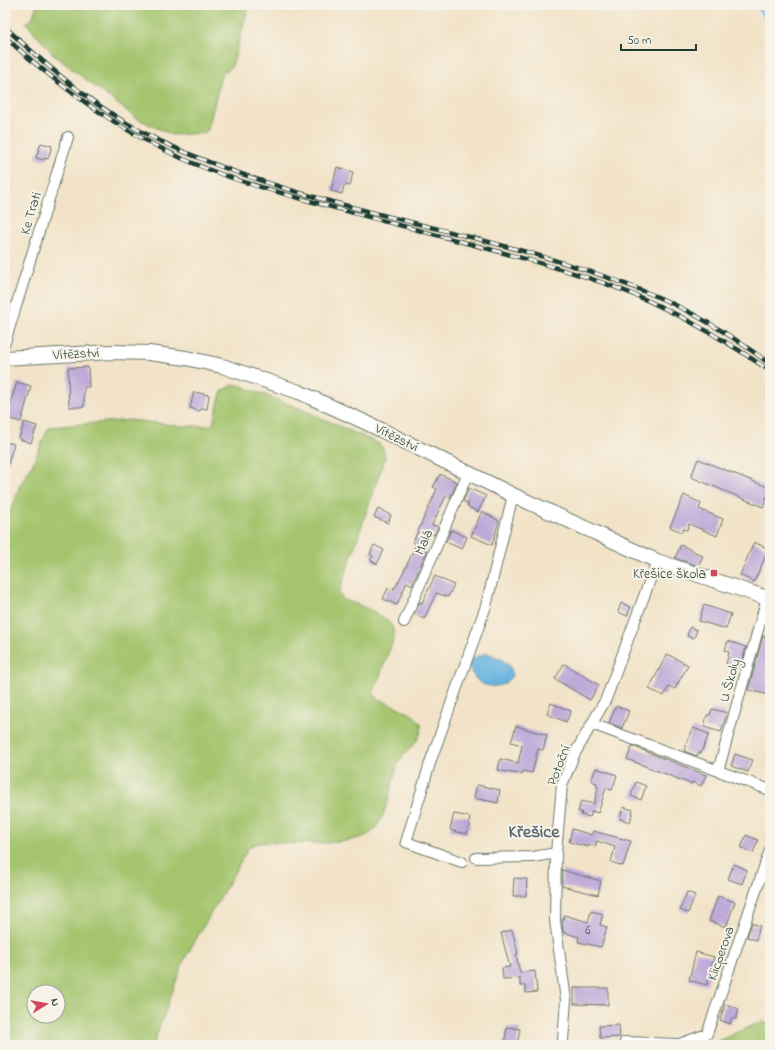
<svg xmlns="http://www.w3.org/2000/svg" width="775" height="1050" font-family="'Indie Flower',sans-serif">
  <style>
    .green { fill: #a4c56e; stroke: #628151; fill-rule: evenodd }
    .water { fill: #67b4e1; stroke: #43788a }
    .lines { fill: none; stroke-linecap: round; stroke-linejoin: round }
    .stream { stroke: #67b4e1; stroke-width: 3 }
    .building { fill: #bea9d8 }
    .minor-casing { stroke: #697768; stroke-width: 12 }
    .secondary-casing { stroke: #697768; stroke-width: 16 }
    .minor { stroke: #fff; stroke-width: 10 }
    .secondary { stroke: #fff; stroke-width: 14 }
    .rail-casing { stroke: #1f3d34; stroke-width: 4.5 }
    .rail { stroke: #f7f3e8; stroke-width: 3; stroke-dasharray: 9; stroke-linecap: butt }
    .poi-dot { fill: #d1495b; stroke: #f7f3e8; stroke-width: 1.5 }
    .labels { text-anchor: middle; stroke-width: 4; stroke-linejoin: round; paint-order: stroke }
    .number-label { font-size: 12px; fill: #47585d }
    .street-label { font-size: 14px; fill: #1f3d34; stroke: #f7f3e8 }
    .poi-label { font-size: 14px; fill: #1f3d34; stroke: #f7f3e8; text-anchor: end }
    .district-label { font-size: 18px; font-weight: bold; fill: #57636d; stroke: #f7f3e8 }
  </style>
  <rect width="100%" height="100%" fill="#f7f3e8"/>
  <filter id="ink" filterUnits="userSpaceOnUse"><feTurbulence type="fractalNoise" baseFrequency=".025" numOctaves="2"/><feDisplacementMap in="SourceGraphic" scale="8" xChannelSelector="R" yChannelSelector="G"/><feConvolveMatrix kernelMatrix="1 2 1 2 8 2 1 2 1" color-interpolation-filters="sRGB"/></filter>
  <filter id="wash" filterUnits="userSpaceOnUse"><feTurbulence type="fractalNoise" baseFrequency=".012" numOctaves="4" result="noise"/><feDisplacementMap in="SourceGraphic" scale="16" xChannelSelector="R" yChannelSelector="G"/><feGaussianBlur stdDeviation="0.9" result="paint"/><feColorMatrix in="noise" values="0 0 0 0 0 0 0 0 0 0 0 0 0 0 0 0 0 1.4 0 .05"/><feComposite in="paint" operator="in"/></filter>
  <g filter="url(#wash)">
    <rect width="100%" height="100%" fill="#f2e3c8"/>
    <!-- green -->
    <path class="green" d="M37,5H249L232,66L221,76L208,130L204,133L172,135L136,118L55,56L26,23L32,19Z
      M234,385H239L301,409L378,443L383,448L385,457L339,593L343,599C359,606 398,616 394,638L373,694L379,699L406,711L414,716L421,723C424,744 402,750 397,767C390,787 388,813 374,830C361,845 304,844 285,843C273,843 259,840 249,847L184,960L153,1045H5V519L15,501L19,487L32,465L49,427L130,420L183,426H210L213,423L221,393L224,390ZM34,992H58V1016H34Z
      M762,1021L770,1025L765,1045H718L716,1042Z"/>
    <!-- water -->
    <path class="water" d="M487,653C548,674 479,709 469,665L471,659Z"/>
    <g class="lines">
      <!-- stream -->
      <path class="stream" d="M754,5L770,21"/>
    </g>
    <g id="blocks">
      <!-- building -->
      <path class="building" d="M41,143L52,146L48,159L45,158L44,160L36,158Z
        M337,167L353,172L350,186L346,185L344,186L342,194L331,191Z
        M88,367L89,387H84V407H69L68,368Z
        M17,382L31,386L21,422L6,418Z
        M194,392L209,395L207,409L201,408L200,411L190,408Z
        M24,422L37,426L31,443L19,439Z
        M5,442L14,444L7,467L5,466Z
        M698,459L770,488L763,507L691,477Z
        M440,474L457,482L450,498L446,496L432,525L438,527L434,535L426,532L420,545L424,547L423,550L427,551L412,585L407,582L397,605L383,599L388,588L393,590L394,587L395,588L406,567L416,544L413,542L437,489L433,487Z
        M469,488L486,496L478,512L467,506L469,504L463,501Z
        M684,495L701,503L699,509L723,519L717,536L689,524L687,530L683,529L682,532L670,527Z
        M378,509L391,515L388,523L374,517Z
        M482,511L499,521L492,545L471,536Z
        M451,530L467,537L462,549L446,542Z
        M754,542L769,549L754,582L740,575Z
        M374,545L384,550L377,564L370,560L373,556L370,554Z
        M681,545L703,556L698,566L675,558Z
        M435,576L454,585L448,597L436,593L424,619L414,614L420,602L422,603Z
        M621,603L631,607L627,616L618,612Z
        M704,605L731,614L726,629L699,621Z
        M690,627L697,630L694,638L687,636Z
        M763,636L770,638V666L767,678H770V695L748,690Z
        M728,641L746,647L740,669L726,664L729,652L725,650Z
        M667,654L688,665L675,689L669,686L664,696L649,689Z
        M564,664L599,685L590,700L555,679Z
        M551,703L571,711L566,722L547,714Z
        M616,706L629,711L622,728L609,723Z
        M712,709L727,713L721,732L704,727L707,715H710Z
        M516,726L547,735L543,750L538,749L532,773L523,771L522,774L512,773L498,770L500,759L518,763L522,745L511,742Z
        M693,728L709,734L701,753L699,752L697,756L684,751Z
        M632,746L706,775L701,786L692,782L691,784L627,759Z
        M735,754L753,760L748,772L731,766Z
        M596,768L617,775L612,790L606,788L598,813L592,811L590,817L581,815L582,812H578L581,801L594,804L598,787L596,786L597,783L591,781Z
        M636,782L646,786L641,800L631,796Z
        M477,785L500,790L498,803L474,798Z
        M623,807L633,810L630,822L620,819Z
        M454,814L470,817L469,824L471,826L468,829L467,834L452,831L450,829Z
        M572,829L592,835L593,831L631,841L623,866L611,862L615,847L597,841L595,847L589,845L588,847L569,842Z
        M746,835L758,840L753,853L741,848Z
        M734,864L747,870L742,884L728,879Z
        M562,870L601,881L598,895L562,886Z
        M514,878L527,879L526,896H513Z
        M687,892L695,895L688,913L680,910Z
        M718,896L735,902L726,927L709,921Z
        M591,911L603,914L600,925L607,927L601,947L578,942L579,937L563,932L562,924L564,915L588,922Z
        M752,923L760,926L756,940L747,937Z
        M512,930L518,954H516L520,973L535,971L537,992L526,993L525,986H520V978L503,979L502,968L510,967L501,933Z
        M696,952L714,957L707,985L689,980Z
        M574,988H608V1005L574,1004Z
        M725,1004L739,1009L736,1019L732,1018L730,1024L720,1020Z
        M619,1025L620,1037L600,1038L599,1026Z
        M507,1027L520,1029L517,1045H504Z"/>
    </g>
  </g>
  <g filter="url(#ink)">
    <use href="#blocks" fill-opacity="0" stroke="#697768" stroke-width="1"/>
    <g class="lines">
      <defs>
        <path id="minor" d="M5,342L68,137
          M404,622L468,473
          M592,724L770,790
          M718,771L767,598
          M476,858L533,857L556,853
          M462,862L406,842L431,760L486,606L513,495
          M625,1042L677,1044
          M561,1045L563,1041L566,1000L555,921L556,853L562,785L574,755L606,699L657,561
          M677,1045L707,1034L770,850"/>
        <path id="secondary" d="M5,358L112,352L149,353L186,358L222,366L299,392L369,424L513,495L657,561L770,599"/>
      </defs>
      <!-- minor casing -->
      <use href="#minor" class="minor-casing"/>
      <!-- secondary casing -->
      <use href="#secondary" class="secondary-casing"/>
      <!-- minor -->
      <use href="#minor" class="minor"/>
      <!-- secondary -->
      <use href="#secondary" class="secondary"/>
      <defs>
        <path id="rail" d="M5,27C51,70 101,113 158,140C315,215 493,228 653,295C694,312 734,337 770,364
          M5,37C67,93 131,140 210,170C248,185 288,195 328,206C386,222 445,237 504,253C554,267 606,281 653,303C694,322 733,345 770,371"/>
      </defs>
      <!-- rail casing -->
      <use href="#rail" class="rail-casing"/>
      <!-- rail -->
      <use href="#rail" class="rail"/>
    </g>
  </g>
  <!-- markers -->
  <rect class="poi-dot" x="710" y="569" width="8" height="8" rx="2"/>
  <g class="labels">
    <!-- number labels -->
    <g class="number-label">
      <text x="588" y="934">6</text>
    </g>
    <!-- street labels -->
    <g class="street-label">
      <text transform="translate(30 213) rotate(-73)" y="5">Ke Trati</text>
      <text transform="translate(76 353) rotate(-3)" y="5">Vítězství</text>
      <text transform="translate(397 437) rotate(26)" y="5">Vítězství</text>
      <text transform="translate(423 542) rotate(-67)" y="5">Malá</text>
      <text transform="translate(729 680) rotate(-74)" y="5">U Školy</text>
      <text transform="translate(558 765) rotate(-69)" y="5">Potoční</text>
      <text transform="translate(720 953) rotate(-71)" y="5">Klicperova</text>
    </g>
    <!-- poi labels -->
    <g class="poi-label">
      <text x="706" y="578">Křešice škola</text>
    </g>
    <!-- district labels -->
    <g class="district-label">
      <text x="534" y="837">Křešice</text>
    </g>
  </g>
  <!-- margin -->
  <rect width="775" height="1050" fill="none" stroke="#f7f3e8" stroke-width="20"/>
  <!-- north arrow -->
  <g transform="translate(46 1004) rotate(79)"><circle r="19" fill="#f7f3e8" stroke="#a1aaa0"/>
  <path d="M0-3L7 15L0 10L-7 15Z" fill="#d1495b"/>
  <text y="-6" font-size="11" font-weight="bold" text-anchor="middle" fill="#1f3d34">N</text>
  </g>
  <!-- scale -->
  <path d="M621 44v6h75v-6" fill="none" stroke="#1f3d34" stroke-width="2"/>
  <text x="627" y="44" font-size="12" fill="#1f3d34" stroke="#f7f3e8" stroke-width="3" paint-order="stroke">50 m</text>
</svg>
